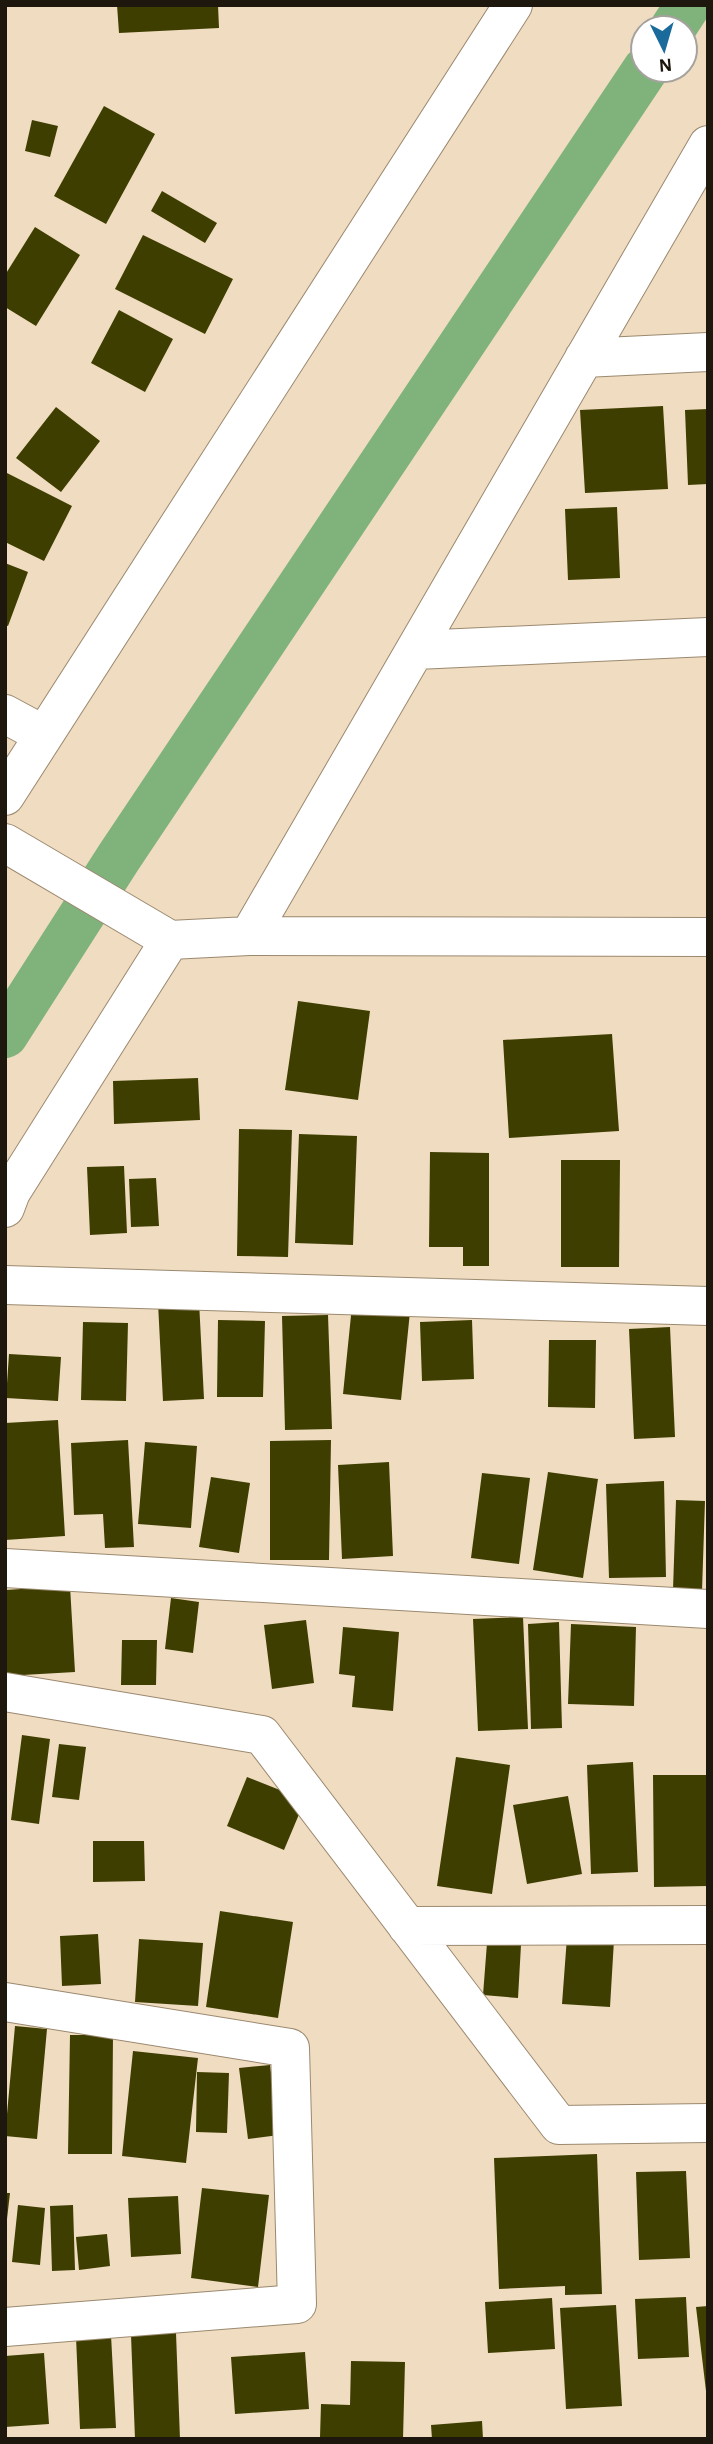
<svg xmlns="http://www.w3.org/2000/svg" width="713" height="2444" font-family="'Alegreya Sans',sans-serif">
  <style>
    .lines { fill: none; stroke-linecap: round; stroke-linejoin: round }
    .canal { stroke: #80b37c; stroke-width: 46 }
    .building { fill: #3e3e01 }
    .minor-casing { stroke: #9b896f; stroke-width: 40 }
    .minor { stroke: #fff; stroke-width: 38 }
  </style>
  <rect width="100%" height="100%" fill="#f0dcc1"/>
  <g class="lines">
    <!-- canal -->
    <path class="canal" d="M673,28L688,5
      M5,1035L119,857L645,70"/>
  </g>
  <!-- building -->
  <path class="building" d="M117,5H218L219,28L119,33Z
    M104,106L155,134L106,224L54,196Z
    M32,120L58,126L50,157L25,151Z
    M162,191L217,223L205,243L151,211Z
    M35,227L80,255L36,326L5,307V275Z
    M143,235L233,279L205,334L115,289Z
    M119,310L173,339L145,392L91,363Z
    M663,406L668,489L585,493L580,410Z
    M56,407L100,441L61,492L16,458Z
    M708,409V484L688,485L685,410Z
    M5,472L72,506L44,561L5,542Z
    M617,507L620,578L568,580L565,509Z
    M5,563L28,572L8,626L5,625Z
    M298,1001L370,1011L358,1100L285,1090Z
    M612,1034L619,1131L509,1138L503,1040Z
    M198,1078L200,1120L114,1124L113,1081Z
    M239,1129L292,1130L288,1257L237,1256Z
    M299,1134L357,1136L353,1245L295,1243Z
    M430,1152L489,1153V1266H463V1247H429Z
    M561,1160H620L619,1267H561Z
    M124,1166L127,1233L90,1235L87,1167Z
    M156,1178L159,1226L131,1227L129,1179Z
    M353,1296L411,1302L401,1400L343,1394Z
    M199,1301L204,1399L163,1401L158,1303Z
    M328,1315L332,1429L285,1430L282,1316Z
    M218,1320L265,1321L263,1397H217Z
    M472,1320L474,1379L422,1381L420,1322Z
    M83,1322L128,1323L126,1401L81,1400Z
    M670,1327L675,1437L634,1439L629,1329Z
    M549,1340H596L595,1408L548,1407Z
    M9,1354L61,1357L58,1401L6,1398Z
    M58,1420L65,1536L5,1540V1423Z
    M128,1440L134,1547L105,1548L103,1514L74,1515L71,1443Z
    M331,1440L329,1560H270V1441Z
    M145,1442L197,1446L191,1528L138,1524Z
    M389,1462L393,1556L342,1559L338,1465Z
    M548,1472L598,1479L583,1578L533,1570Z
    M482,1473L530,1478L519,1564L471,1558Z
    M211,1477L250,1483L239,1553L199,1547Z
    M664,1481L666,1577L609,1578L606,1484Z
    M676,1500L705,1501L702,1591L673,1590Z
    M70,1586L75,1672L5,1676V1590Z
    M171,1598L199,1602L193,1653L165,1649Z
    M523,1617L528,1729L478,1731L473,1619Z
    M306,1620L314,1683L272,1689L264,1625Z
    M559,1622L562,1728L531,1729L528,1624Z
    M571,1624L636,1627L634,1706L568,1704Z
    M343,1627L399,1632L393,1711L352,1707L355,1676L339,1674Z
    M122,1640H157L156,1685H121Z
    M22,1735L50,1739L39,1824L11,1820Z
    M59,1744L86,1747L79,1800L52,1797Z
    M456,1757L510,1765L492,1894L437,1886Z
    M633,1762L638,1872L591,1874L587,1765Z
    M653,1775H708V1886L654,1887Z
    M247,1777L305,1800L284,1850L227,1826Z
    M568,1796L582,1874L527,1884L513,1805Z
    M93,1841H144L145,1881L93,1882Z
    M220,1911L293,1922L278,2018L206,2007Z
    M98,1934L101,1984L62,1986L60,1936Z
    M567,1937L614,1940L610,2007L562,2004Z
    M139,1939L203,1943L198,2006L135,2002Z
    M487,1943L521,1945L518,1998L483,1995Z
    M15,2026L47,2029L37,2139L5,2136Z
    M70,2035H113L112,2154H68Z
    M133,2051L198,2058L186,2163L122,2156Z
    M270,2065L279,2135L248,2139L239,2068Z
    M197,2072L229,2073L227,2133L196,2132Z
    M597,2154L602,2294L565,2295V2286L499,2289L494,2158Z
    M686,2171L690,2258L639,2260L636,2172Z
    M202,2188L269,2195L258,2287L191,2278Z
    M5,2193H10L7,2219L5,2218Z
    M178,2196L181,2254L131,2257L128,2198Z
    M18,2205L45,2208L40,2265L12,2262Z
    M73,2205L75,2270L52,2271L50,2206Z
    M107,2234L110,2266L79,2270L76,2237Z
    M686,2297L689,2357L638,2359L635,2299Z
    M552,2298L555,2349L488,2353L485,2302Z
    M616,2305L622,2406L566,2409L560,2308Z
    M708,2306V2391H706L696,2307Z
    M176,2333L180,2439H135L131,2335Z
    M111,2335L116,2428L80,2429L76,2337Z
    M305,2352L309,2409L235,2414L231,2357Z
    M44,2353L49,2424L5,2427V2356Z
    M351,2361L405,2362L403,2439L320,2437L321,2404L350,2405Z
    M482,2421L483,2439H432L431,2425Z"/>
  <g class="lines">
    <defs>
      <path id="minor" d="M584,358L708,352
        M416,650L708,637
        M5,714L44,735
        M5,796L513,5
        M5,843L170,940L11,1192L5,1208
        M249,936L708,937
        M170,940L249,936L708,145
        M5,1285L708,1306
        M5,1568L708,1609
        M5,1692L262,1735L559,2125L708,2123
        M407,1926L708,1925
        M5,2002L290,2048L297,2304L5,2327"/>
    </defs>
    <!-- minor casing -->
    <use href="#minor" class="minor-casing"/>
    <!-- minor -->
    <use href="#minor" class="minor"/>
  </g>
  <!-- border -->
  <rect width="713" height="2444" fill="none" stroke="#1e170d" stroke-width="14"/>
  <!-- north arrow -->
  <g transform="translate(664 49) rotate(175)"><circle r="33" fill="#ffffff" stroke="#a5a29e" stroke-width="2"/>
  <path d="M0-5L12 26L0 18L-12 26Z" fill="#1b6a9c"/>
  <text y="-10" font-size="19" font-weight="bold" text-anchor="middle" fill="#1e170d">N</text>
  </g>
</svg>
